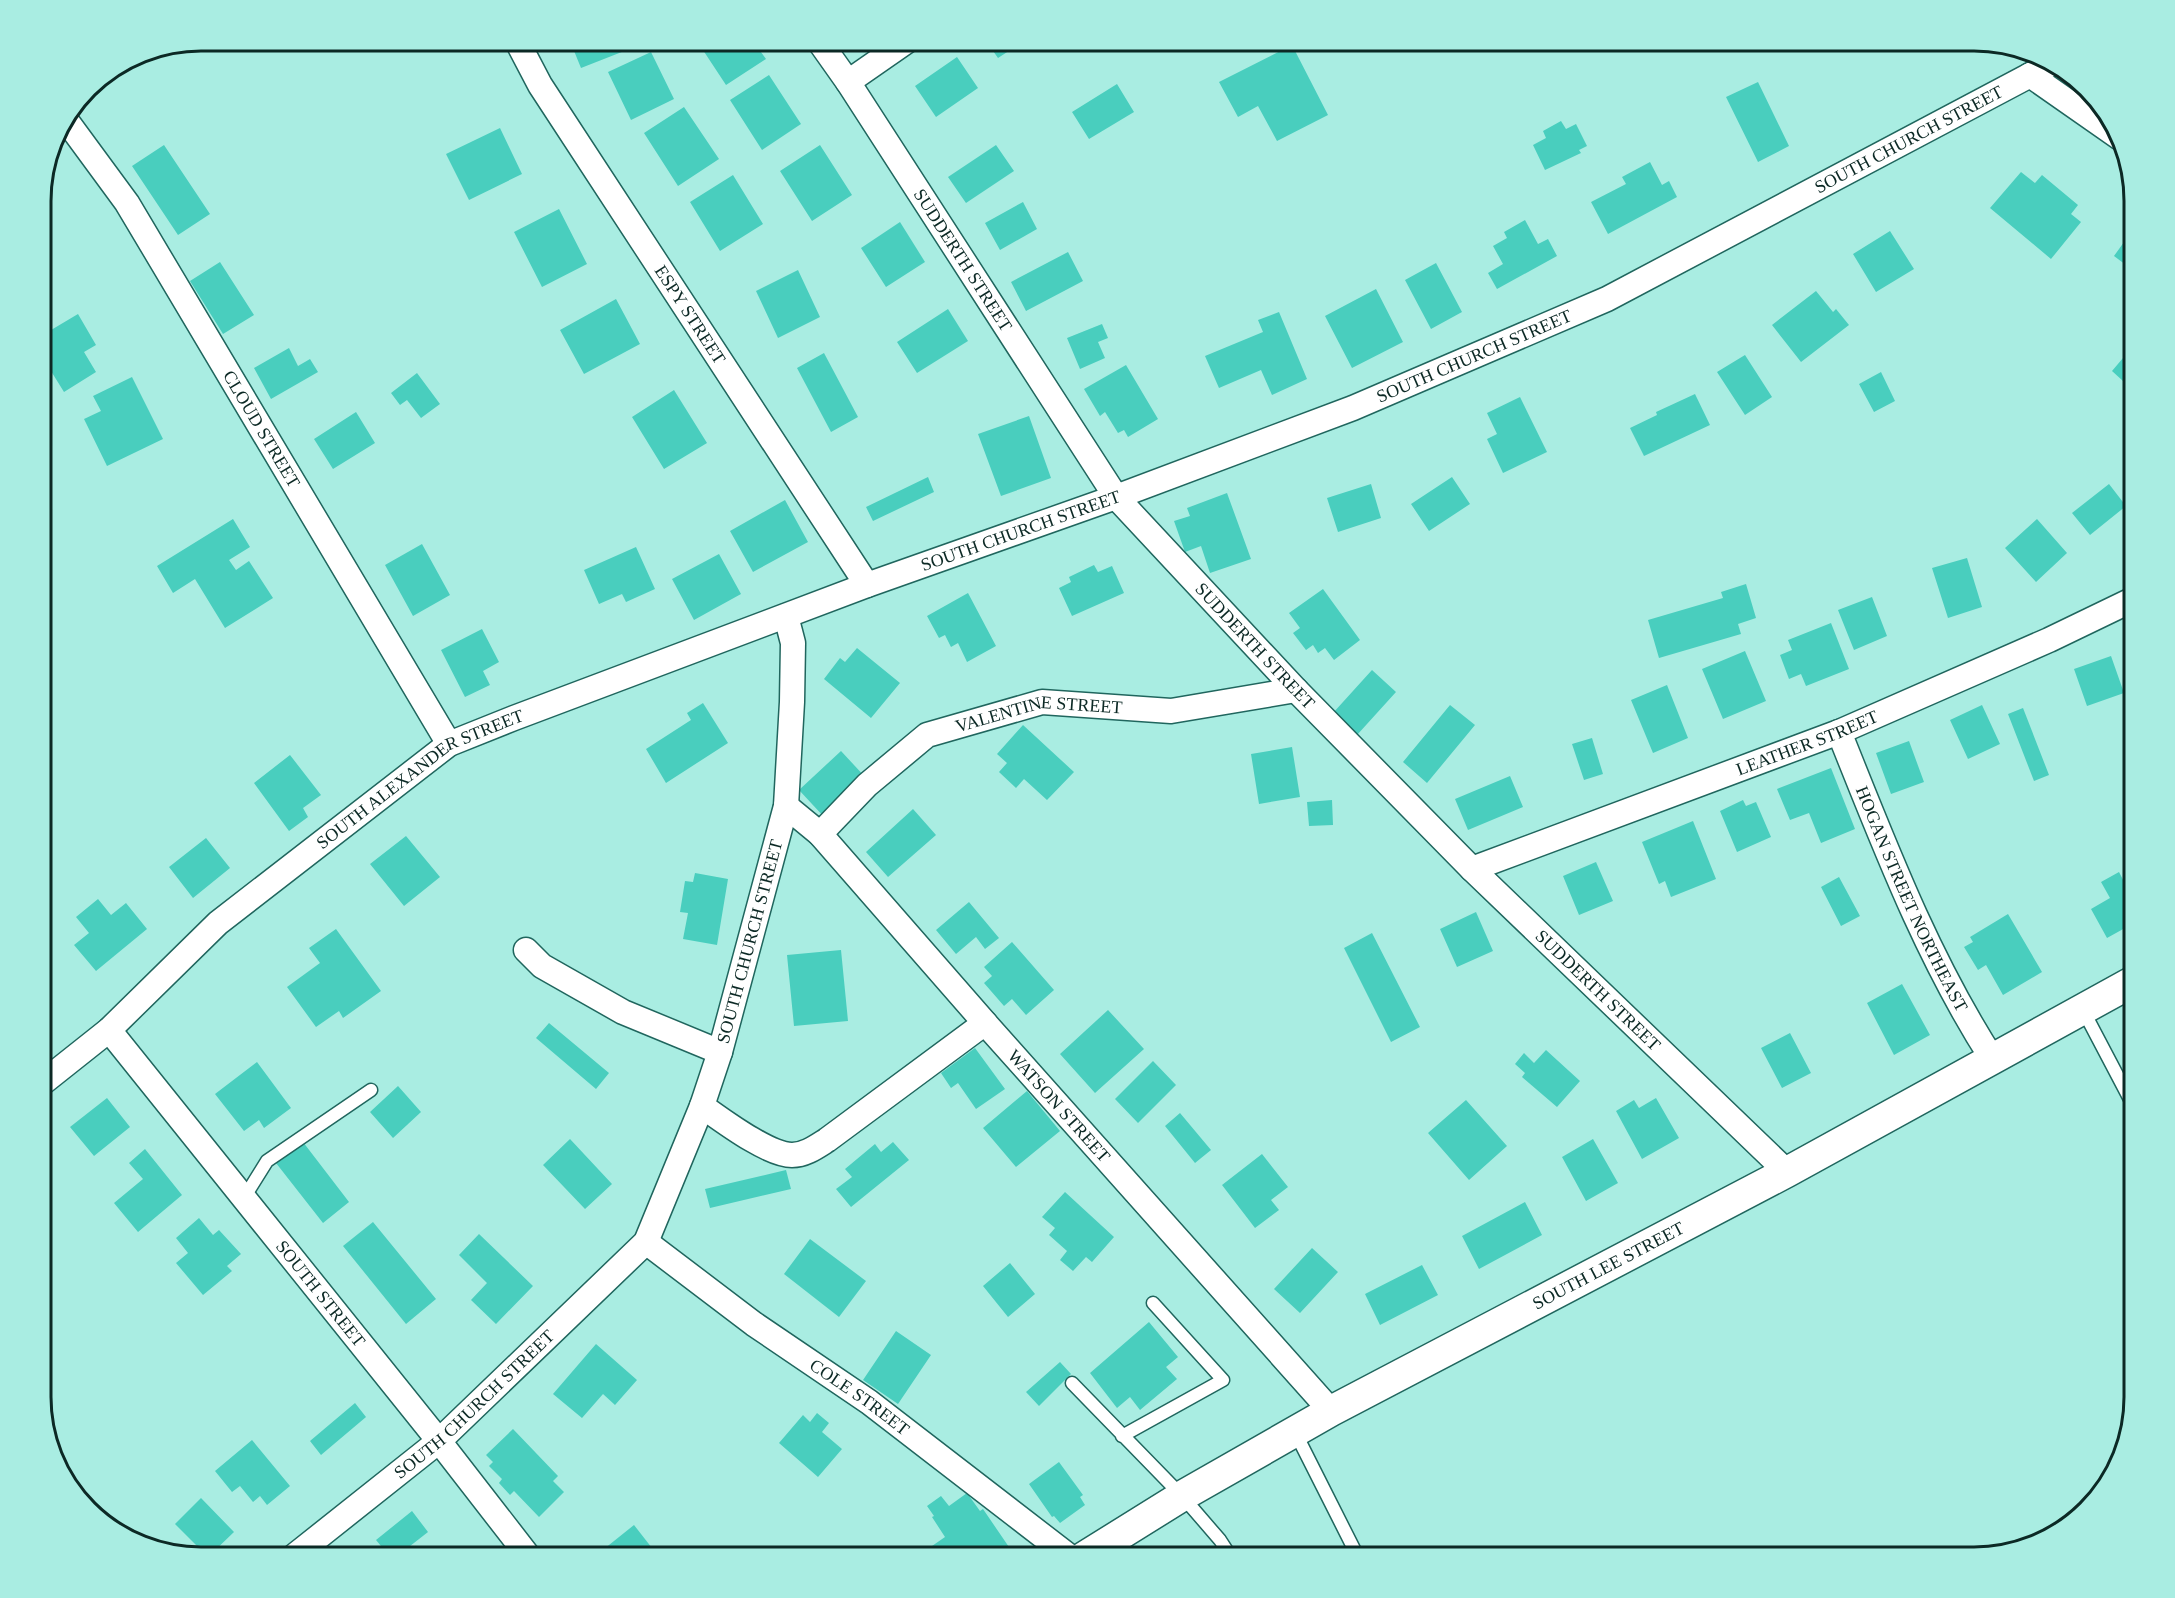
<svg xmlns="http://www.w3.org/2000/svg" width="2175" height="1598" font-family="Georgia,serif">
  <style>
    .building { fill: #49cebe }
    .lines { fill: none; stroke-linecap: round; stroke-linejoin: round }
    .service-casing { stroke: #20665e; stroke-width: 15 }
    .minor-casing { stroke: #20665e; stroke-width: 27 }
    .tertiary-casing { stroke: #20665e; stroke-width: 33 }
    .service { stroke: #fff; stroke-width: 12 }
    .minor { stroke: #fff; stroke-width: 24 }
    .tertiary { stroke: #fff; stroke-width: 30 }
    .labels { text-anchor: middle; stroke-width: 4.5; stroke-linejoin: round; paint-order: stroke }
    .street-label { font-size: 18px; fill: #0c2925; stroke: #a9ede2 }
    .rim { fill: none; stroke: #0c2925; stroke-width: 3 }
  </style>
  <rect width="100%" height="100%" fill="#a9ede2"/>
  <!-- building -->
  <path class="building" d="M570,41H629L632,48L581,68Z
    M697,41H753L766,59L726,85Z
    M986,41H1024L998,58Z
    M1292,45L1328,115L1277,141L1258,106L1238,117L1219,82Z
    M651,52L674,99L631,120L608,72Z
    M957,57L978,88L936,117L915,86Z
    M111,72L116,78L90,97L86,90L88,87Z
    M769,75L801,124L762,150L730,100Z
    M1758,82L1789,146L1758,162L1726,97Z
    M1117,84L1134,112L1089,139L1072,112Z
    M684,107L719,159L678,186L644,133Z
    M1561,121L1566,129L1576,124L1587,146L1579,150L1581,153L1545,170L1533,145L1546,138L1543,131Z
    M500,128L522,174L469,200L446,154Z
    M164,145L210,214L178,235L132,166Z
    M820,145L852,195L812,221L780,171Z
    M996,145L1014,171L966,203L948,177Z
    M1650,162L1662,185L1669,181L1677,197L1608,234L1591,202L1626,184L1622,177Z
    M2021,172L2035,183L2042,175L2078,205L2071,214L2081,222L2051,259L1990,208Z
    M733,175L763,224L720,251L690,202Z
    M1023,202L1037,229L1000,250L985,223Z
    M559,209L587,264L542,287L514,232Z
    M1525,220L1538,244L1548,239L1557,256L1497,289L1488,273L1503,264L1493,246L1507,238L1504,232Z
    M900,222L925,262L886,287L861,248Z
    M2134,228V271L2114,256Z
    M1890,231L1914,269L1876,292L1853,254Z
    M1068,252L1083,281L1026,311L1011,282Z
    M220,262L254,315L223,334L190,281Z
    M1436,263L1462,312L1431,329L1405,280Z
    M798,270L820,317L778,338L756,291Z
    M1376,289L1403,342L1352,368L1325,316Z
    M1816,291L1833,312L1836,309L1849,325L1801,362L1772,325Z
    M616,299L640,344L584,374L560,330Z
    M948,309L968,341L917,373L897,342Z
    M1279,312L1307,379L1272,395L1261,370L1219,388L1205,356L1263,332L1258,320Z
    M78,314L96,345L84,352L96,372L64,392L46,363L41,366V336Z
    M1102,324L1108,338L1098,342L1105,358L1080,369L1067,338Z
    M2134,345V391L2112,371Z
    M289,348L298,366L310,359L318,372L271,399L254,368Z
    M824,353L858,417L831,432L797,368Z
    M1745,355L1772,397L1745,415L1717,372Z
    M1126,365L1158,419L1128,437L1124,430L1118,433L1105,412L1100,416L1084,389Z
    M1881,372L1895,401L1874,412L1859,384Z
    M417,373L440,404L421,418L407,400L400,405L391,393Z
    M132,377L163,439L107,466L84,419L101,411L93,396Z
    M674,390L707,443L664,469L632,417Z
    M1695,394L1710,425L1644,456L1630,428L1657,415L1656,412Z
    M1520,397L1547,452L1503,473L1487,439L1497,434L1487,413Z
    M356,412L375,443L333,469L314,439Z
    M1029,416L1051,478L1001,496L978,434Z
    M928,477L934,492L873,521L866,507Z
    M1452,477L1470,504L1429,531L1411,504Z
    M1371,484L1381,518L1338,532L1327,498Z
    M2109,484L2126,506L2090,535L2072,513Z
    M1227,493L1251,559L1210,573L1201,546L1185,552L1174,521L1190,516L1187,508Z
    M785,500L808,542L753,572L730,531Z
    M233,519L250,547L229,560L236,570L249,561L273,598L225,628L195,579L173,593L157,566Z
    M2037,519L2067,553L2036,582L2005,548Z
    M422,544L450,595L413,616L385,565Z
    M636,547L655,589L626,602L622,594L599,604L584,570Z
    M719,554L741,594L694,620L672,579Z
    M1967,558L1982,607L1948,618L1932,568Z
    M1094,565L1098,572L1112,566L1124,593L1072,616L1059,588L1071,582L1069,577Z
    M1746,584L1756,618L1738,624L1741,634L1659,658L1648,620L1723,598L1721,592Z
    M1323,589L1360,640L1334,660L1325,648L1318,653L1313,645L1306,650L1293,633L1300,628L1289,613Z
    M968,593L996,646L967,662L958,643L951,647L945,635L939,638L927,616Z
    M1872,597L1887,636L1854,650L1838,610Z
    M1831,623L1849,669L1806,686L1801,674L1789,679L1780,655L1792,650L1788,640Z
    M482,629L499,662L483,671L490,685L465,697L441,650Z
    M857,648L900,683L871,718L824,679L840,658L845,662Z
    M1745,651L1766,701L1723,719L1702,669Z
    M2111,656L2124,693L2087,706L2074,669Z
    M1372,670L1396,692L1357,735L1333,713Z
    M1667,685L1688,738L1653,753L1631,700Z
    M703,703L728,743L666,783L646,749L691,720L687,713Z
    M1450,705L1475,725L1427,783L1403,762Z
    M1982,705L2000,744L1968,759L1950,720Z
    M2023,708L2049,775L2034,781L2008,714Z
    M1023,725L1074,772L1047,800L1024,779L1016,788L999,772L1007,763L997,754Z
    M1592,738L1603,774L1584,780L1572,744Z
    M1909,741L1924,782L1891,794L1876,753Z
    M1292,747L1300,797L1259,804L1251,754Z
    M841,751L867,779L825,818L799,790Z
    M290,755L321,795L303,808L308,817L289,831L254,783Z
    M1831,768L1855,829L1821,843L1809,813L1790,820L1777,789Z
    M1510,776L1523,807L1468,830L1455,799Z
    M1332,800L1333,825L1309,826L1307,802Z
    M1743,800L1746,806L1756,802L1771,837L1737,852L1720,811Z
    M913,809L936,835L888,877L866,852Z
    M1693,821L1716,879L1671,897L1665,881L1659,884L1642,842Z
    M406,836L440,877L404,906L370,864Z
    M206,838L230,868L193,898L169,867Z
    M1596,862L1613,901L1579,915L1563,876Z
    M2119,872L2134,901V923L2107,938L2091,909L2110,898L2101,882Z
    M695,873L728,879L717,945L683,939L688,913L680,912L685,881L693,882Z
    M1839,877L1860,916L1841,926L1821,887Z
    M98,899L111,915L126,903L147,929L96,971L74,945L89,933L76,917Z
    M969,902L999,938L985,949L976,937L956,954L936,930Z
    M1476,912L1493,951L1457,967L1440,929Z
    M2008,914L2042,972L2003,995L1986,965L1978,970L1964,947L1973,942L1970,937Z
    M336,929L381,991L343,1018L339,1011L316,1027L287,987L320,963L309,948Z
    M1372,933L1420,1027L1391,1042L1344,948Z
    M1012,942L1054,990L1026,1015L1012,999L1004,1006L984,983L992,976L984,967Z
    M841,950L848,1021L794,1026L787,955Z
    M1902,984L1930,1035L1894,1055L1867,1003Z
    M41,1006L51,1019L41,1027Z
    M1108,1010L1144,1049L1095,1093L1060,1054Z
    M549,1023L609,1073L596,1089L536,1038Z
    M1790,1033L1811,1073L1782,1088L1761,1048Z
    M975,1048L1005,1089L976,1109L958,1083L951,1088L941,1073Z
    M1546,1050L1580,1081L1557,1107L1522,1077L1525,1073L1515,1064L1524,1053L1534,1063Z
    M1153,1061L1176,1085L1138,1123L1115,1099Z
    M257,1062L291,1108L264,1128L259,1120L244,1131L215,1094Z
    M398,1086L421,1112L393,1138L370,1112Z
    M1027,1091L1060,1131L1016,1167L983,1128Z
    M107,1098L130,1127L94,1156L70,1127Z
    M1656,1098L1679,1138L1642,1159L1616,1111L1634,1100L1639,1108Z
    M1466,1100L1507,1146L1469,1180L1428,1133Z
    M1180,1113L1211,1150L1195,1163L1165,1126Z
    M570,1139L612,1184L585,1209L543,1165Z
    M1593,1139L1618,1183L1586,1201L1562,1157Z
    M303,1142L349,1202L323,1223L276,1163Z
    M893,1142L909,1160L851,1207L836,1189L852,1177L845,1169L875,1144L881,1152Z
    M145,1149L182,1195L138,1232L114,1203L143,1179L129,1163Z
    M1262,1154L1288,1187L1271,1200L1279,1210L1255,1228L1222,1185Z
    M786,1170L791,1189L710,1208L705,1189Z
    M1065,1192L1114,1237L1092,1262L1086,1257L1073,1271L1060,1260L1067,1251L1049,1235L1055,1228L1042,1217Z
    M1525,1202L1542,1235L1479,1269L1462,1236Z
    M199,1218L213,1235L219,1230L241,1254L227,1266L232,1271L203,1295L176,1263L188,1253L176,1238Z
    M373,1222L436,1299L406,1324L343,1246Z
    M479,1234L533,1286L496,1324L471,1300L487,1283L459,1255Z
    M810,1239L866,1281L839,1317L784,1274Z
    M1312,1248L1338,1272L1300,1313L1274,1289Z
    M1010,1263L1035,1294L1008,1317L983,1286Z
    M1422,1265L1438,1295L1380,1325L1365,1294Z
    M1149,1322L1178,1357L1166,1367L1177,1379L1140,1410L1130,1397L1117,1408L1090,1373Z
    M896,1331L931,1355L898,1404L863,1380Z
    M596,1344L637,1380L615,1405L603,1394L582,1418L553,1394Z
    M1060,1362L1071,1374L1039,1406L1026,1392Z
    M355,1403L366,1417L321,1455L310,1441Z
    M817,1413L829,1423L822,1432L842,1449L818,1477L779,1443L803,1415L810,1422Z
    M513,1429L558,1476L553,1481L564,1492L539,1517L514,1491L510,1495L499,1483L502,1479L489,1466L493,1462L486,1455Z
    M252,1440L290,1486L267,1505L260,1496L253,1502L240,1486L232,1492L215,1471Z
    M1059,1462L1083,1495L1080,1497L1085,1505L1060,1523L1054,1516L1052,1517L1029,1484Z
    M967,1493L980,1511L983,1509L1011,1550L1000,1557H960L958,1555L954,1557H940L932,1546L945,1537L932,1517L934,1516L927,1506L941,1496L949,1506Z
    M201,1498L234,1532L208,1557L175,1524Z
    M412,1511L428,1532L396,1557H390L376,1540Z
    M634,1525L659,1557H611L604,1549Z"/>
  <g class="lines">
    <defs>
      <path id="service" d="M2083,1010L2134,1107
        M244,1198L267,1161L371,1090
        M1072,1383L1182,1496L1220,1540L1231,1557
        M1295,1432L1358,1557
        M1122,1436L1223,1380L1153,1303"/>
      <g id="minor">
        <path id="s1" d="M517,41L540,85L867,585"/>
        <path id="s2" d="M819,41L848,82L1116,497L1296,690L1472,869L1787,1172"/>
        <path d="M2030,75L2120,138"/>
        <path d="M848,82L907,41"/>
        <path id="s3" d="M66,120L127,203L449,744"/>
        <path id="s4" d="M1839,732C1884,844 1927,958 1993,1060"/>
        <path id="s5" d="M786,806L820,834L985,1023L1331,1411"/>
        <path id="s6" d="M820,834L867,785L927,735L1042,702L1171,711L1296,690"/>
        <path id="s7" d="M1472,869L1839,732L2049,640L2134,599"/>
        <path d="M526,950L542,966L623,1012L720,1052"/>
        <path id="s8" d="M109,1030L439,1441L529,1557"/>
        <path id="s9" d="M41,1084L109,1030L218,923L449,744L514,718L867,585L1116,497L1353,408L1607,299L2053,63"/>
        <path d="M702,1106C722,1120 768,1155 792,1155C805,1155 816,1147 827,1140L985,1023"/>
        <path id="s10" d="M646,1242L754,1324L869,1402L1070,1557"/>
        <path id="s11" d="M293,1557L439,1441L646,1242L702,1106L720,1052L786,806L792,702L793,643L786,616"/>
      </g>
      <g id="tertiary">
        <path id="s12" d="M1084,1557L1182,1496L1331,1411L1787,1172L2134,981"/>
      </g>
    </defs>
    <!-- service casing -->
    <use href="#service" class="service-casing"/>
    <!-- minor casing -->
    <use href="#minor" class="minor-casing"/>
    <!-- tertiary casing -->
    <use href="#tertiary" class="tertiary-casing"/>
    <!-- service -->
    <use href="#service" class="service"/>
    <!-- minor -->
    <use href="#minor" class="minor"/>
    <!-- tertiary -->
    <use href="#tertiary" class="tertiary"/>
  </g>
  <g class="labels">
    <!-- street labels -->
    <g class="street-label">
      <text dy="6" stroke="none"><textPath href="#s9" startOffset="2114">SOUTH CHURCH STREET</textPath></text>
      <text dy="6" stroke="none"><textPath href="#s2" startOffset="262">SUDDERTH STREET</textPath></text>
      <text dy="6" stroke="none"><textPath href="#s1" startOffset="324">ESPY STREET</textPath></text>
      <text dy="6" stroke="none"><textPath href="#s9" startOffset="1628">SOUTH CHURCH STREET</textPath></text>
      <text dy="6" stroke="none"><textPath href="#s3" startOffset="366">CLOUD STREET</textPath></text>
      <text dy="6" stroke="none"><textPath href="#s9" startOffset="1142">SOUTH CHURCH STREET</textPath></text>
      <text dy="6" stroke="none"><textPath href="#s2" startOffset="748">SUDDERTH STREET</textPath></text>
      <text dy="6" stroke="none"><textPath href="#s6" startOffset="261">VALENTINE STREET</textPath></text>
      <text dy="6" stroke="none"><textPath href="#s7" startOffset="358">LEATHER STREET</textPath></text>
      <text dy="6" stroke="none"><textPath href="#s9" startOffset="489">SOUTH ALEXANDER STREET</textPath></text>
      <text dy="6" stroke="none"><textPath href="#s4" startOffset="182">HOGAN STREET NORTHEAST</textPath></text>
      <text dy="6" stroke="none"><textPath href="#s11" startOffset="792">SOUTH CHURCH STREET</textPath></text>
      <text dy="6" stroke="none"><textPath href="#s2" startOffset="1234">SUDDERTH STREET</textPath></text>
      <text dy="6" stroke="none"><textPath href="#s5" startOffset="406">WATSON STREET</textPath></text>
      <text dy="6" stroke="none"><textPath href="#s12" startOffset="600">SOUTH LEE STREET</textPath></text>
      <text dy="6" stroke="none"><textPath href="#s8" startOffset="338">SOUTH STREET</textPath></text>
      <text dy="6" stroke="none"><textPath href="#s10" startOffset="264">COLE STREET</textPath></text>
      <text dy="6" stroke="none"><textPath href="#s11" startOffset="237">SOUTH CHURCH STREET</textPath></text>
    </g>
  </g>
  <!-- crop -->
  <path d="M0 0H2175V1598H0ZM201 51H1974A150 150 0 0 1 2124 201V1397A150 150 0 0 1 1974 1547H201A150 150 0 0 1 51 1397V201A150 150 0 0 1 201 51Z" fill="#a9ede2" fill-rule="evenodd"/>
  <path class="rim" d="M201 51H1974A150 150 0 0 1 2124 201V1397A150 150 0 0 1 1974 1547H201A150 150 0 0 1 51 1397V201A150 150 0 0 1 201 51Z"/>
</svg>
